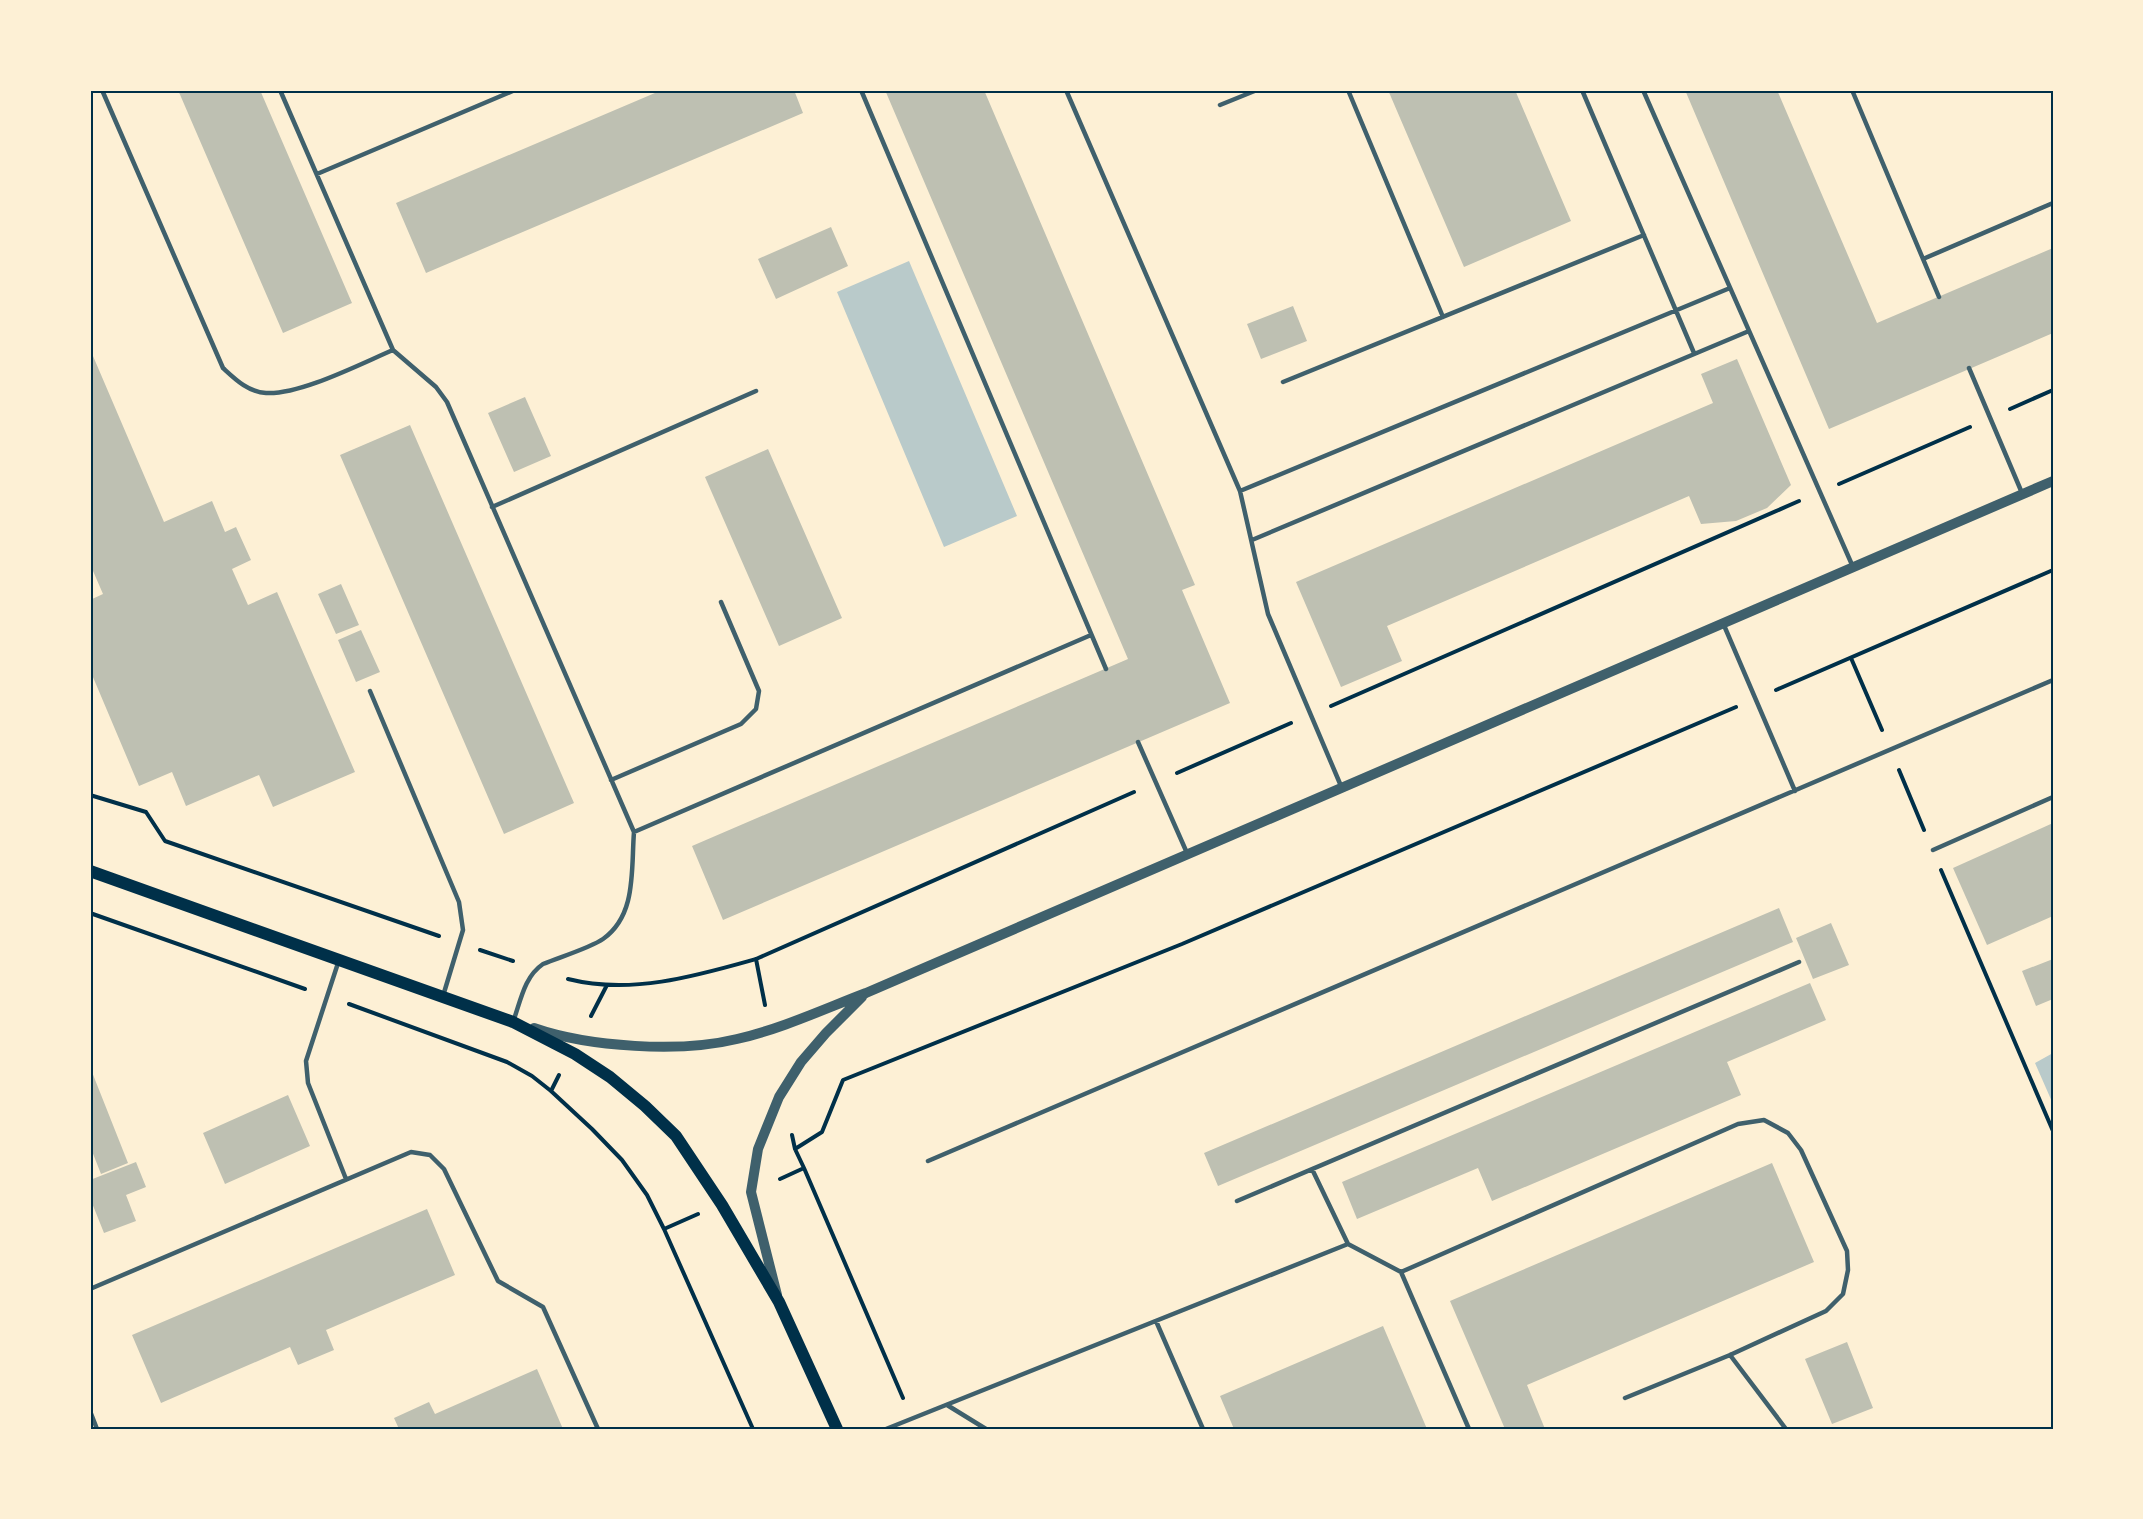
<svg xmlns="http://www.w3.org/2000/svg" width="2143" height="1519" font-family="'Exo 2',sans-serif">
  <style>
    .green { fill: #b9caca }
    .building { fill: #bec0b2 }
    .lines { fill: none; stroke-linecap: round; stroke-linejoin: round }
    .path { stroke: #003049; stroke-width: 4 }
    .service { stroke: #3f606c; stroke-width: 4.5 }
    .tertiary { stroke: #3f606c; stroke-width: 10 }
    .secondary { stroke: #003049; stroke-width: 12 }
    .neatline { fill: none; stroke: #003049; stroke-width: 2 }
  </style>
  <rect width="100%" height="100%" fill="#fdf0d5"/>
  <!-- green -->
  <path class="green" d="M909,261L1017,516L944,547L837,292Z
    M2053,1053V1104L2035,1063Z"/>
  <!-- building -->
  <path class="building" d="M178,90H260L352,303L283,333Z
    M662,90H794L803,113L426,273L396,203Z
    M885,90H984L1195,585L1182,590L1230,703L723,920L692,846L1128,659Z
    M1388,90H1515L1571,221L1464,267Z
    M1685,90H1777L1877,323L2053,248V333L1829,429Z
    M831,227L848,266L776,299L758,259Z
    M1293,306L1307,341L1261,359L1247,324Z
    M90,349L164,522L212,501L225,532L236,527L251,560L232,569L248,605L277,592L355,772L273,807L259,775L186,806L172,772L139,786L90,670V600L103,594L90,564Z
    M1737,359L1791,485L1767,508L1736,521L1701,524L1689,496L1387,626L1402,661L1341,687L1296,582L1713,403L1701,374Z
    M525,397L551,456L514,472L488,413Z
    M410,425L574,803L504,834L340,455Z
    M768,449L842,618L779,646L705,477Z
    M341,584L359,625L336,634L318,594Z
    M361,630L380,672L356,682L338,640Z
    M2053,823V916L1987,945L1953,868Z
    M1779,908L1793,942L1218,1186L1204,1153Z
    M1831,923L1849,965L1813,979L1796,938Z
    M2053,959V999L2036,1006L2022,971Z
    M1810,983L1826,1020L1727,1062L1741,1095L1492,1201L1478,1168L1357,1219L1342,1182Z
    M90,1067L128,1163L101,1174L90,1146Z
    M288,1095L310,1146L225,1184L203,1133Z
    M136,1162L146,1187L126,1195L136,1221L104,1233L90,1198V1180Z
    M1772,1163L1814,1262L1527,1385L1545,1429H1505L1450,1301Z
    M427,1209L455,1275L326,1330L334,1350L298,1365L290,1347L161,1403L132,1335Z
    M1383,1326L1427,1429H1234L1220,1396Z
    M1847,1342L1873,1408L1832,1424L1805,1359Z
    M537,1369L563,1429H399L394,1418L429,1402L435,1414Z"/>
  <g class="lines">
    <!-- path -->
    <path class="path" d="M2010,409L2053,390
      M1839,484L1970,427
      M1851,658L1882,730
      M1776,690L2053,570
      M1331,706L1799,501
      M1899,770L1924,830
      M1177,773L1291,723
      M90,795L146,812L165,841L439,936
      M1941,870L2053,1131
      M90,913L305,989
      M480,950L513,961
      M756,959L765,1005
      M568,979C631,995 696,976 756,959L1134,792
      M349,1004L507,1062L532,1076L551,1091L592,1129L622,1160L647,1195L664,1229L753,1429
      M591,1016L607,985
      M551,1091L559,1075
      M792,1135L795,1149
      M804,1168L903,1398
      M780,1179L804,1168L795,1149L822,1132L843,1080L1182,944L1736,707
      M664,1229L698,1214"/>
    <!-- service -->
    <path class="service" d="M102,90L223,368C235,379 248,392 266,393C300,395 360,364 393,350L436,387L447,402L634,832C631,869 637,915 603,939C590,948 560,957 543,964C524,977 521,1000 513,1022
      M280,90L393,350
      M861,90L1106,669
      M1066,90L1240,491L1268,614L1341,786
      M1348,90L1443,317
      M1582,90L1694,353
      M1643,90L1853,567
      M1852,90L1939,297
      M1220,105L1257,90
      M317,174L515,90
      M1923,259L2053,203
      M1969,368L2022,493
      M1283,382L1644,235
      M1240,491L1730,288
      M492,507L756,391
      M1252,540L1749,331
      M1723,623L1795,791
      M370,691L459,902L463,930L443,996
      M1138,742L1187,853
      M611,780L741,724L756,709L759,691L721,602
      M634,832L1091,635
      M1933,850L2053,797
      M339,960L306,1061L308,1083L346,1179
      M928,1161L2053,680
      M1312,1169L1348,1244
      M1237,1201L1799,962
      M1401,1272L1738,1124L1764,1120L1788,1133L1801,1150L1847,1251L1848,1270L1843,1294L1826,1311L1730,1355L1625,1398
      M90,1289L411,1152L430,1155L444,1169L498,1281L543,1307L598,1429
      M1156,1321L1203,1429
      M1730,1355L1786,1429
      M947,1405L986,1429
      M90,1411L97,1429
      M886,1429L1348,1244L1401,1272L1469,1429"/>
    <!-- tertiary -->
    <path class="tertiary" d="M534,1028C589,1047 680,1053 737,1039C781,1029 824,1009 866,993L2053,481
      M777,1295L751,1192L758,1149L779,1097L801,1062L826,1033L862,997"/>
    <!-- secondary -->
    <path class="secondary" d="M90,871L513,1022L575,1054L610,1077L645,1106L676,1136L722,1205L779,1302L837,1429"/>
  </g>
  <!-- border -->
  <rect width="2143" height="1519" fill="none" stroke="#fdf0d5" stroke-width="183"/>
  <rect x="92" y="92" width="1960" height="1336" class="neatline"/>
</svg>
